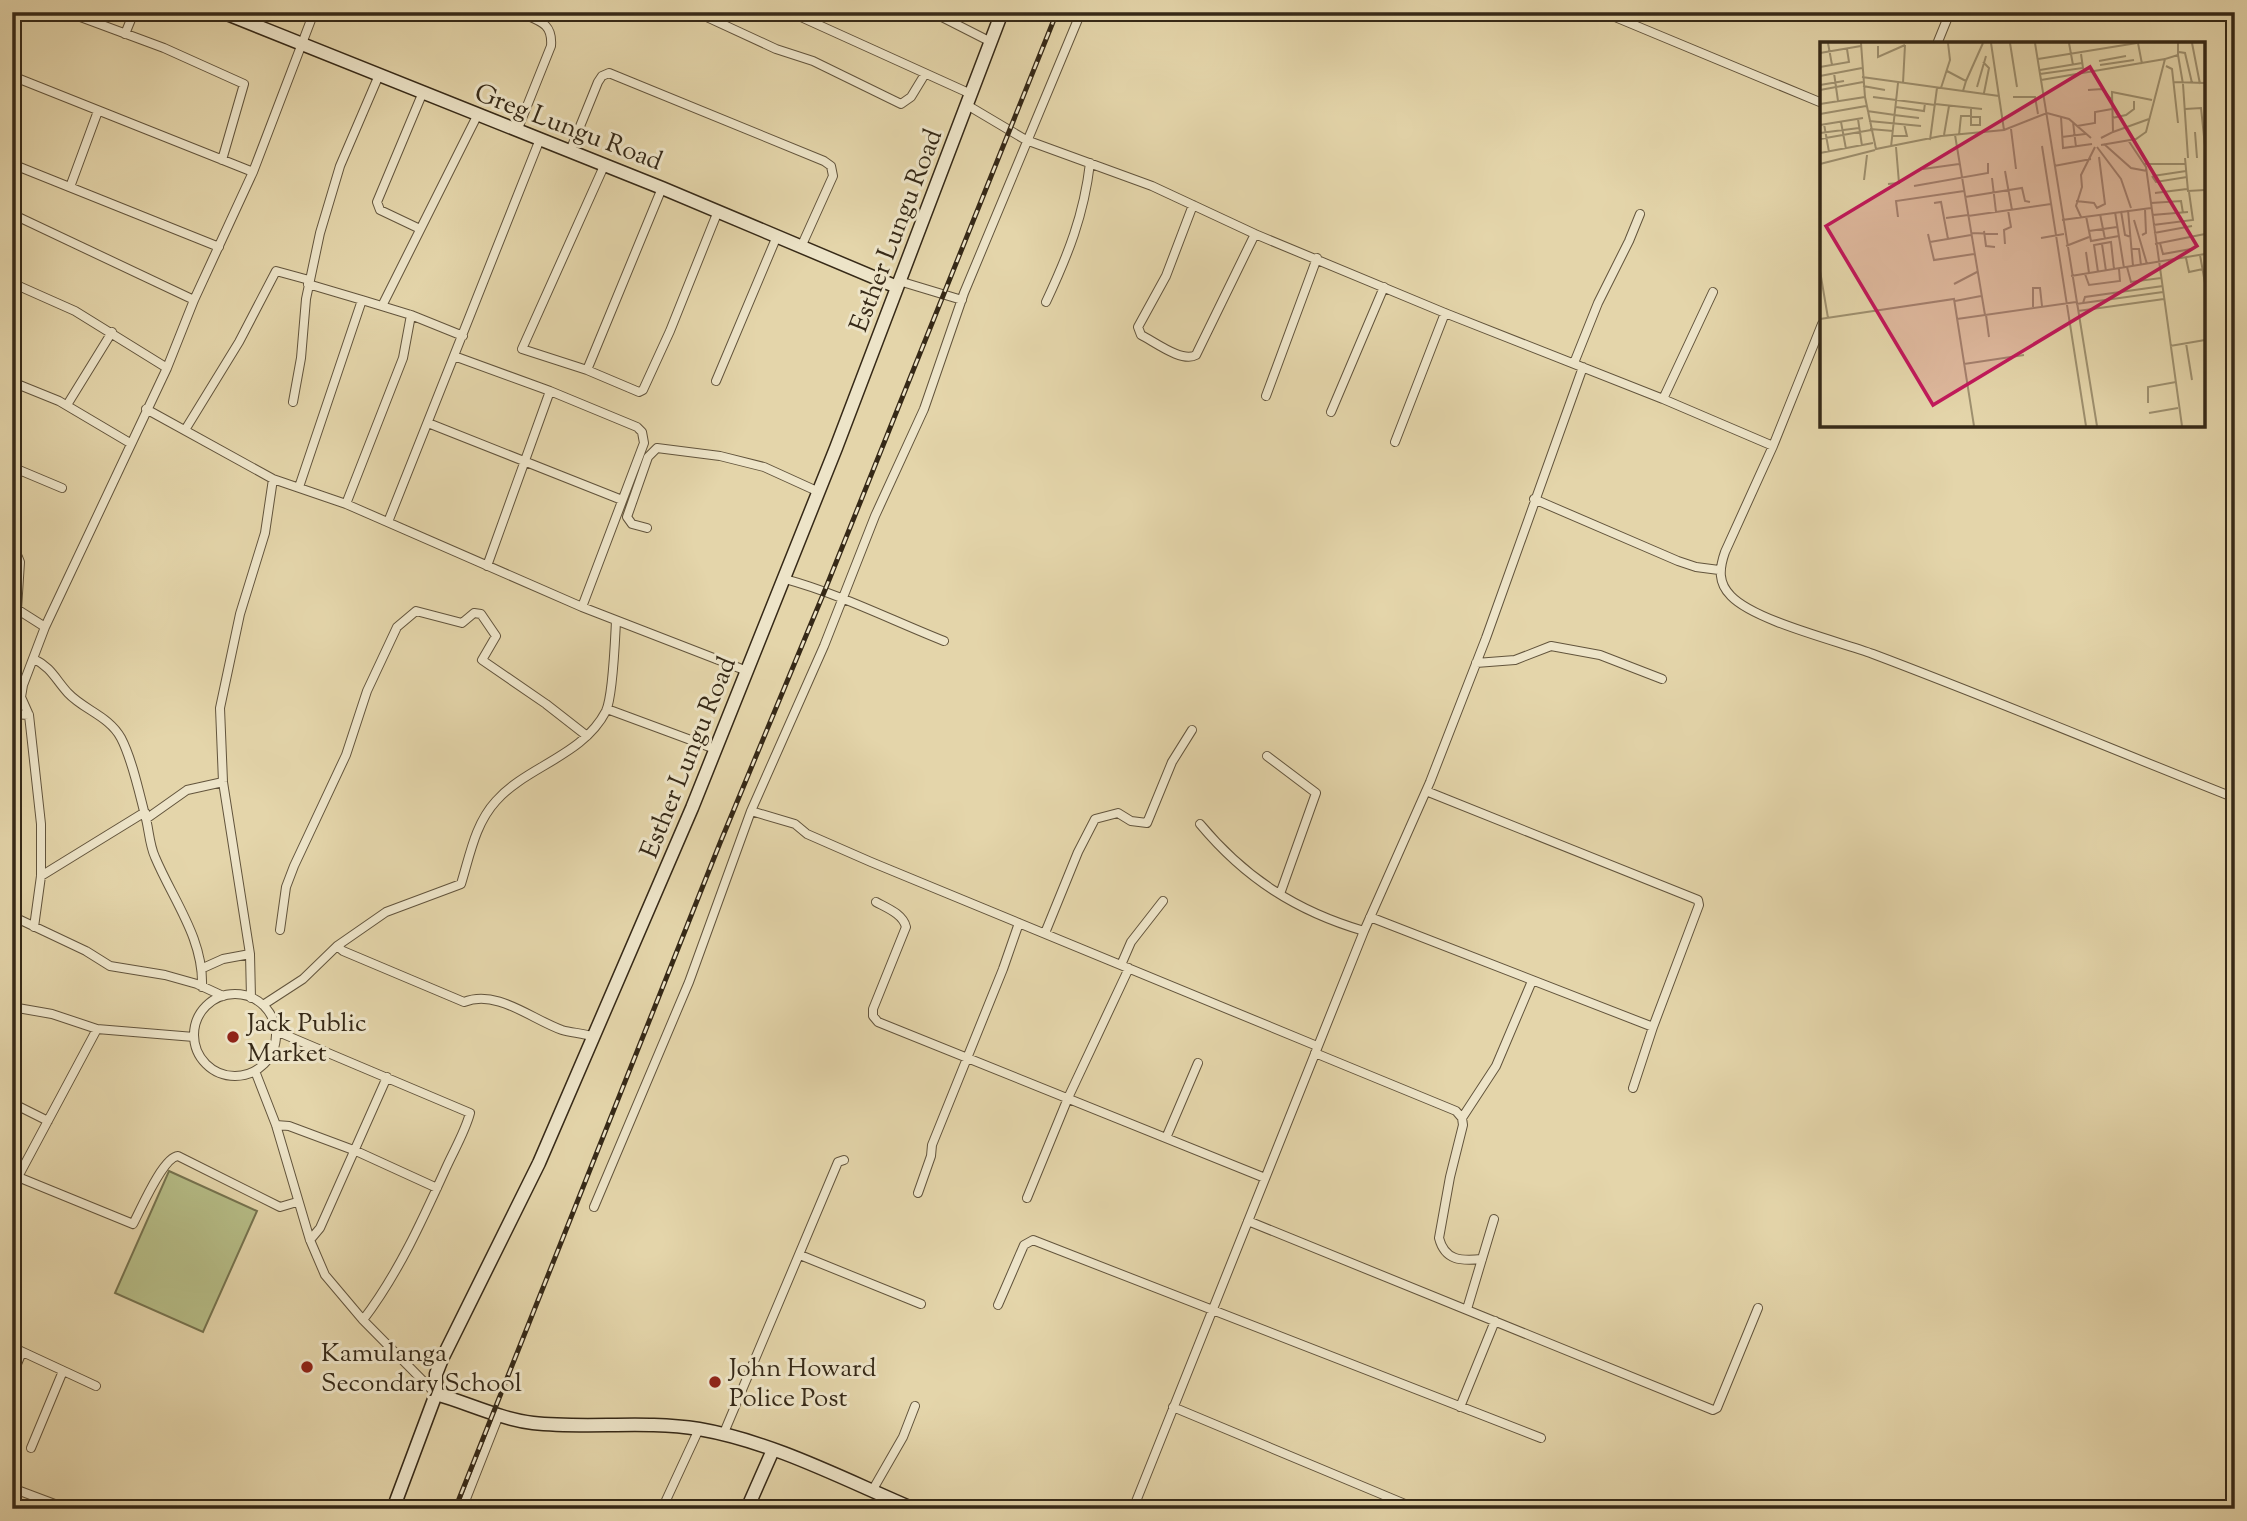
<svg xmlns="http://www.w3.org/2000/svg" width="2247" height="1521" font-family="'Sorts Mill Goudy',serif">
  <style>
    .green { fill: #b6bd87; stroke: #76734f; stroke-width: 2 }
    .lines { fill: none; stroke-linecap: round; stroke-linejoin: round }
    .street-casing { stroke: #62543c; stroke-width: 10 }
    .secondary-casing { stroke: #362917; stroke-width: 15 }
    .street { stroke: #ede4c8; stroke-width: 8 }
    .secondary { stroke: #ede4c8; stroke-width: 12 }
    .rail-casing { stroke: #362917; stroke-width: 5 }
    .rail { stroke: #ede4c8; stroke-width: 2.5; stroke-dasharray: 8; stroke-linecap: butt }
    .poi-dot { fill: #8f2418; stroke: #ede4c8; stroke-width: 2.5 }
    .labels { text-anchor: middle; stroke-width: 6; stroke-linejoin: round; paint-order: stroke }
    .street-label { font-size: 26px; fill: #362917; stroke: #ede4c8 }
    .poi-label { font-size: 26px; fill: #362917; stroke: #ede4c8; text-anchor: start }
    .inset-road { fill: none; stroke: #9e906f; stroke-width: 2 }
    .view { fill: #c2185b; fill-opacity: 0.15; stroke: #c2185b; stroke-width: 3.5 }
    .inset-edge { fill: none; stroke: #362917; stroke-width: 3.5 }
  </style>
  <rect width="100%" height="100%" fill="#e4d5aa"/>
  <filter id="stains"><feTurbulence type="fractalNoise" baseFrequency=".00286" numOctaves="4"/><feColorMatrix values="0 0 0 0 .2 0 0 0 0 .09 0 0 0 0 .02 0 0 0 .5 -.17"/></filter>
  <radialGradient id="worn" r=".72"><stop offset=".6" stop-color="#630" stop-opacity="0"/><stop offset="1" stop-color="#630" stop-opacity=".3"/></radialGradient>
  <!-- green -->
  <path class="green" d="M169,1171L257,1211L203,1332L115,1293Z"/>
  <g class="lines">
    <defs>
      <path id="street" d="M67,12L164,48L244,84L222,160
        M696,12L776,49L813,61L901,104L911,97L925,74
        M790,12L971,94
        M932,12L991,42
        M1603,12L1822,103
        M125,34L134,12
        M1937,44L1950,12
        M12,76L253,172
        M967,105L1026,140L1152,186L1255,234L1445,313L1663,399L1773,446
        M517,131L551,46C553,22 538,21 519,12
        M570,151L598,82L602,76L609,73L824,161L831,166L833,176L801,247
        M12,164L219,247
        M604,166L522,349L587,370L639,392L643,390L670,331L718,211
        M70,187L98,111
        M1193,205L1166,276L1138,327L1141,335C1155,342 1182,363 1196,355L1255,234
        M12,214L194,300
        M420,229L380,210L377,202L423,92
        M899,281L962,300
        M12,283L75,311L167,368
        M308,284L362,300
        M1046,302C1068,255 1084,215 1090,163
        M382,306L477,116
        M411,315L463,336
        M1822,324L1773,446L1725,552C1719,569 1718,583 1731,596C1755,621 1838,641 1873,654C1995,700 2114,750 2235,798
        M454,356L550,391L637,427L642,432L644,443L582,607
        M1574,363L1598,303L1629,241L1640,214
        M587,370L662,188
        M716,381L777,236
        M12,382L59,401L130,443
        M1266,396L1317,258
        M1663,399L1713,292
        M293,402L301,358L306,299L320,233L340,166L379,75
        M67,405L112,332
        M146,409L273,479L346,504L582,607L747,671
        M1331,412L1384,287
        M428,423L622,500
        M185,430L239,342L276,271L309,280
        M1395,442L1445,313
        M12,467L62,488
        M299,487L362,300L411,315L403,358L346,504
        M1534,499L1678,561L1696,567L1719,570
        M388,522L540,139
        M647,528L632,524L627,517L648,457L657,448L720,456L764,467L819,492
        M12,553L18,557L20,562L17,609
        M487,566L550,391
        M785,579C840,594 891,620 944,641
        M15,608L45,627
        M34,659C51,667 56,680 68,693C84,710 109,716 121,738C132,759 139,792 145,815C149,828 149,844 155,857C173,900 204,939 202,987
        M1476,663L1515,660L1551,646L1600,655L1662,679
        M607,709L715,749
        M12,714L29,715
        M1267,756L1316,793L1280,894
        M1426,791L1698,900L1699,905L1653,1027L1633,1088
        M751,811L795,824L807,834L871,862L1317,1046
        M146,819L187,790L223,782
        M1200,824C1245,878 1296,911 1364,931
        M41,876L145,812
        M876,902C887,908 903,914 906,927L873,1009V1016L878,1022L1265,1178
        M12,916L86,951L110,966L165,975L197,984L223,996
        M1370,917L1653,1027
        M34,927L41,876V824L29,715L21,697L23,685L45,627L167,368L194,300L253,172L314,12
        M280,930L286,887L294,866L346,755L367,691L397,627L416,611L462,623L474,613L481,614L496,636L482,660L546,704L587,736
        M1045,933L1078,852L1095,819L1118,813L1131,821L1147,823L1172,762L1192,730
        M337,946L343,951L464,1002C497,989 531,1019 562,1030C572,1033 583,1033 594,1037
        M1121,965L1131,942L1163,901
        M203,968L223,959L250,954
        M194 1035a41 41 0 1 1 82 0a41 41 0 1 1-82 0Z
        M251,998L250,954L223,782L220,708L240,614L265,533L273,479
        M263,1005L303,979L337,946L386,912L461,884C470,855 475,824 496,801C527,766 583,756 606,711C613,696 615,640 616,621
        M12,1007L52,1014L97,1029
        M276,1031L470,1113C465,1132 454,1150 446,1168C422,1221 398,1274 363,1320
        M1315,1053L1456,1111L1462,1118
        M255,1071L276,1125L310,1240L325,1275L363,1320L436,1394
        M12,1103L48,1121
        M276,1125L289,1126L356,1151L437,1188
        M1166,1138L1198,1063
        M18,1177L133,1224C141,1209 163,1157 178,1156L280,1207L297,1202
        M12,1188L97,1029L194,1037
        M918,1193L931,1156L932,1145L1003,969L1019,923
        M1027,1198L1068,1098L1129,968
        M594,1207L689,982L751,811L824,646L875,516L924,409L964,293L1081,12
        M1248,1221L1713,1410L1717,1408L1758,1308
        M310,1240L320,1228L387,1077
        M800,1255L921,1304
        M1482,1259C1461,1261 1445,1261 1439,1238L1450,1177L1463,1125L1462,1118L1496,1066L1532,981
        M998,1305L1024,1245L1033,1240L1541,1438
        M1467,1309L1494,1219
        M12,1347L96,1386
        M12,1376L22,1352
        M1173,1407L1417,1509
        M1460,1407L1495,1321
        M723,1435L838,1162L844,1160
        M31,1448L63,1371
        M12,1488L68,1509
        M872,1491L903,1437L915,1406
        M462,1509L499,1415
        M662,1509L699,1429
        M1133,1509L1364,931L1430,782L1486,638L1583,367"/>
      <path id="secondary" d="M222,12L662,188L897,287
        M436,1394C468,1403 500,1419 533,1423C588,1429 644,1420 699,1429C774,1442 845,1480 914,1509
        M393,1509L436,1394V1374L442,1359L539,1163L692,808L836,448L1002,12
        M747,1509L773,1450"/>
    </defs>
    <!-- street casing -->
    <use href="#street" class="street-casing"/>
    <!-- secondary casing -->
    <use href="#secondary" class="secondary-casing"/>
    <!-- street -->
    <use href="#street" class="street"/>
    <!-- secondary -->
    <use href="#secondary" class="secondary"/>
    <defs>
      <path id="rail" d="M455,1509L720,843L825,590L1057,12"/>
    </defs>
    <!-- rail casing -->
    <use href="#rail" class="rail-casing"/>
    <!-- rail -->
    <use href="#rail" class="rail"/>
  </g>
  <!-- markers -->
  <g class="poi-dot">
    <circle cx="233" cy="1037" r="7"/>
    <circle cx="307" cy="1367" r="7"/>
    <circle cx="715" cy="1382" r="7"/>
  </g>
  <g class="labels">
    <!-- street labels -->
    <g class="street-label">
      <text transform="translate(569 126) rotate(21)" y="9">Greg Lungu Road</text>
      <text transform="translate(895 230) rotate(-69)" y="9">Esther Lungu Road</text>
      <text transform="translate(687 757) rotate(-68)" y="9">Esther Lungu Road</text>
    </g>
    <!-- poi labels -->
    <g class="poi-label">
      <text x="247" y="1031">Jack Public<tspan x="247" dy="30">Market</tspan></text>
      <text x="321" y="1361">Kamulanga<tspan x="321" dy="30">Secondary School</tspan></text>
      <text x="729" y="1376">John Howard<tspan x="729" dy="30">Police Post</tspan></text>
    </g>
  </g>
  <!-- overview -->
  <g transform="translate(1820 42)">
    <rect width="385" height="385" fill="#e4d5aa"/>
    <path class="inset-road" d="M8,1L12,23M41,1L45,55L56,107L121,94L184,88L227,71L249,77L271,96M171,1L184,88M190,1L197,45M215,1L277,384M249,1L253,23M318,1L322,22M372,1L380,42M58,4V15L85,3M359,10L365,11L372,41M0,11L41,4M358,13L363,42M218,17L317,1M279,19L306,14M163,20L169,26L164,51M280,23L314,18M346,24L352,27L358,81M0,25L29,20L27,7M220,28L262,21M127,29L146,39L143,49M14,31L18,59M220,32L263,26L261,12M0,34L42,26M42,35L179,54M221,38L345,17M146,39L163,1M354,40L385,41M83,41L85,3M363,42L368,116M0,43L24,39M43,44L65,48M157,45L166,14M121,46L130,18L128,1M0,48L43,40M268,48L282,47L291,57M53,55L115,63M193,55H215L218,72M0,62L45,55M115,62L162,67M76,65L104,69L105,61M365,67L381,66L385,104M47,69L75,73M0,72L46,64M74,73L99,76M151,75H160V83H151V66M241,75L243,106L272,102M292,76L306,73L314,67V59M38,77L42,104M49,79L101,84M21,80L26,107M253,80L256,105M4,82L9,110M0,83L43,76M257,84L275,81V70L292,67M50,87L73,89M191,87L196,127M293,90L329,77M375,90L377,116M0,91L39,86M124,93L129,64M135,93L165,273M139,93L141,74H151M72,94H87L84,82M242,95L265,92M281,96L293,90L292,50L332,58M0,97L51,88M110,98L117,46M308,98L326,125L362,384M284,102L311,126L327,129M281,103L316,97L326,90L345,17L358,13V1M222,104L266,384M71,105L78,41M277,105L301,137L311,166M0,111L53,101M365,116L368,149L385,148M0,122L55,108M323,122H365M234,124L271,117M103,127L139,122M185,129L192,168M332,134L336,140L367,135M333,134L366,129M172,136L176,170M44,138L47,113M68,142L79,141L76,105M94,144L168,131V121M335,151L367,147M145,155L202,146L205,159L210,160M256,159L274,161L277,166L285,162L279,115M114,161L121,160L128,197M331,161L361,159L363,171M308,168L313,224M301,169L305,193L311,195M295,170L304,226M280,172L285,197M332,173L368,170M148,174L231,162M266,174L271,199L299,194M78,175L76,159L144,149M261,175L256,164L262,145L261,133L275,105M126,176L148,173M242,178L331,166M314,178L327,222M333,183L373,178L369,150M164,189L166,204L175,205M269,189L297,185M151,191L178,192M334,191L372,184M108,192L114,218L154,212M322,193L326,191L325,167M221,196L244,192M110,200L151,193M340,201L343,212L371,207M185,202L184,188L191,185L188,168M282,202L286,229M335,202L385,192M246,204L269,195M312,207H319L321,223M266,210L269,231M380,213L385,241M366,216L369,230L383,227M307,225L311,240L341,236M0,229L8,276M278,230L274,203L291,200L294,227M265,232L269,243L300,239L299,227M251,234L385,212M134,242L157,230M135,259L161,254M263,261L265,255L343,244M256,262L343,250M213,265V246H220L222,264M258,269L344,257M166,273L169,295M0,277L134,257L154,384M137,277L256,260M366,301L372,338M350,304L385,298M144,322L204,313M328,361V345L356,340M329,371L358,366"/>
    <path class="view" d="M270,25L377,204L113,363L6,184Z"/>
    <rect width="385" height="385" class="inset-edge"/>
  </g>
  <!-- margin -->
  <rect width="2247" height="1521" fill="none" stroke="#e4d5aa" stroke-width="42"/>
  <rect x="14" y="14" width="2219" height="1493" fill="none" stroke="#362917" stroke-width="3.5"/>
  <rect x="21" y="21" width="2205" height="1479" fill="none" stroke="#362917" stroke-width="2"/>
  <rect width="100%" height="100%" filter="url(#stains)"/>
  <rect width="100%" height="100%" fill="url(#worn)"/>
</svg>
